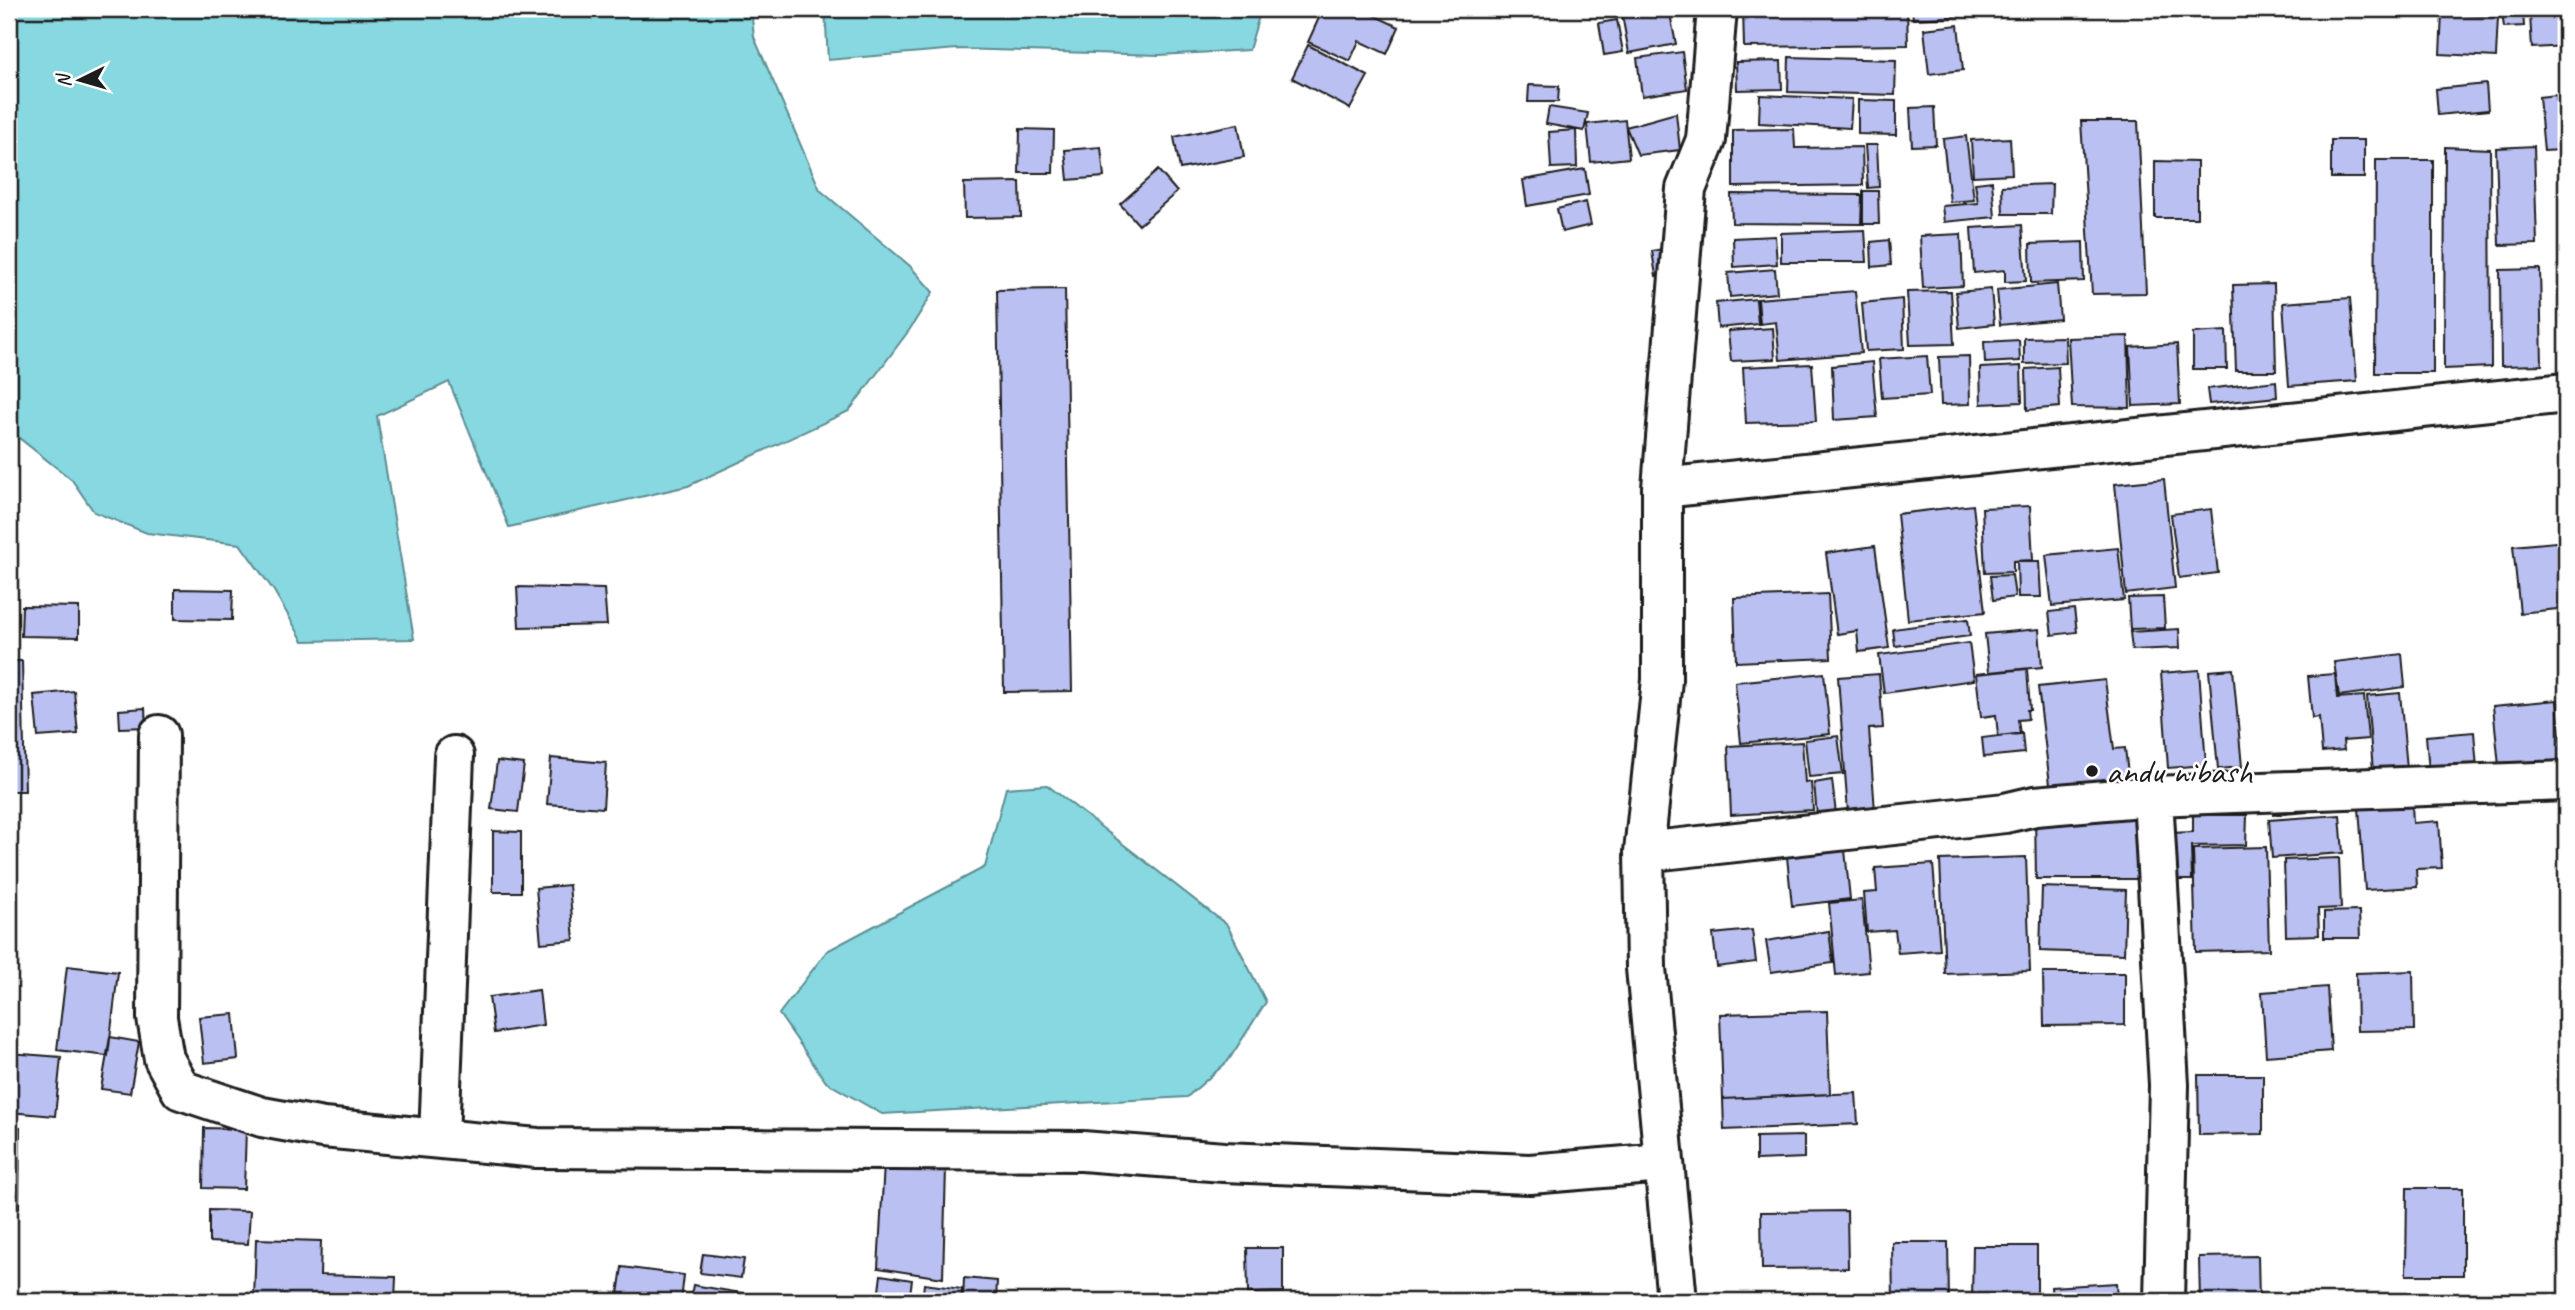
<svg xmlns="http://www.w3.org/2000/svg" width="2575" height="1310" font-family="Caveat,sans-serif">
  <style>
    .water { fill: #87d8e0; stroke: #5c8d92; stroke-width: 2 }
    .building { fill: #bac0f2; stroke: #1c1c1c; stroke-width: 2 }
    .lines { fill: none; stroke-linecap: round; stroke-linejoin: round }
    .minor-casing { stroke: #1c1c1c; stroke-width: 44 }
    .minor { stroke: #fff; stroke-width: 38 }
    .poi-dot { fill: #1c1c1c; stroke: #fff; stroke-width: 2.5 }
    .labels { text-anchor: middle; stroke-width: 5; stroke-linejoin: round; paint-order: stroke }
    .poi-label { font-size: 35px; fill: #1c1c1c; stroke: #fff; text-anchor: start }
  </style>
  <rect width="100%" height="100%" fill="#fff"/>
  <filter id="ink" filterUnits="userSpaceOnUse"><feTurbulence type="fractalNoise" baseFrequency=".0143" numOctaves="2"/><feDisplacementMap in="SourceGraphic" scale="14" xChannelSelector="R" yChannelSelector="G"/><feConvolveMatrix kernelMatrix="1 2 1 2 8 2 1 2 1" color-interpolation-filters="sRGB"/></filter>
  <g filter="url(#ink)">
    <!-- water -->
    <path class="water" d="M9,9H751L754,37L820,190L910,266L933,292L910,329L849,411L688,486L509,527L449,382L377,416L414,639L303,641L274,591L240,544L147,533L94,512L72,480L9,430Z
      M825,9H1261L1249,50L1159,55L957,49L828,60Z
      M1047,785L1227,925L1266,1002L1228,1061L1187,1097L882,1114L826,1082L779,1014L827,951L985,867L1006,788Z"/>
    <!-- building -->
    <path class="building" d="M1323,9H1373L1371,14L1399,27L1387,54L1359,41L1350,61L1308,42Z
      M1533,9H1584L1534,16Z
      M1621,9H1669L1676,44L1629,53Z
      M1743,9H1907L1908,45L1744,47Z
      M1912,9H1967V16L1913,19Z
      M2482,9H2546V10L2523,12L2524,26L2504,27L2502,13L2482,15Z
      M2564,13L2566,46L2532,48L2530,15Z
      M2442,14L2498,17L2496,57L2440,54Z
      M1617,20L1623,52L1604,55L1599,23Z
      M1958,25L1963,70L1929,74L1924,29Z
      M1308,45L1368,76L1350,109L1292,78Z
      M1682,52L1687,89L1642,96L1637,58Z
      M1789,57L1896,60L1895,95L1788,92Z
      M1781,61L1782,89L1737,90L1736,62Z
      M2486,84L2488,110L2438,115L2436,89Z
      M2566,84V120H2565L2562,85Z
      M1529,85L1559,86L1558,102H1528Z
      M1760,95L1852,99L1850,128L1759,123Z
      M2556,95L2561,150L2544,151L2539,97Z
      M1858,100L1896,101V135L1858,134Z
      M1549,107L1588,113L1584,131L1546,124Z
      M1934,107L1936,145L1912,146L1910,108Z
      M1676,113L1680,150L1638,155L1626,127Z
      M1625,120L1629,158L1591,162L1587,124Z
      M2081,121H2138L2146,293L2092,294Z
      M1238,124L1244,157L1180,169L1174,137Z
      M1020,129L1054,130L1053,173H1019Z
      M1794,129L1795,148L1862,147L1863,185L1733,187V130Z
      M1576,130L1577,167L1551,168L1549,132Z
      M1966,136L1974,200L1950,202L1943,139Z
      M2010,138L2012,174L1973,176L1971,140Z
      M2331,140H2364V178H2331Z
      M1865,145H1877L1879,187L1868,188Z
      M2534,146L2537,244L2499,245L2496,148Z
      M1101,147L1104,177L1068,180L1065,150Z
      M2445,147L2490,149L2491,367L2444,369Z
      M2376,160H2433V373H2375Z
      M2155,161L2197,162V218H2155Z
      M1585,169L1589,195L1527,206L1523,180Z
      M1158,170L1177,192L1139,225L1120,204Z
      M1992,181L1995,217L1944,222L1942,206L1978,203L1975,183Z
      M1020,182L1021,217L965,218L964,183Z
      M2052,184L2051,214H2003L2002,186Z
      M1863,191H1878L1879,224H1863Z
      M1731,194L1862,195L1861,224L1732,223Z
      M1586,202L1591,225L1562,232L1557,209Z
      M2022,225L2026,281L2005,282V270L1974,273L1971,228Z
      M1865,230L1867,262H1781V233Z
      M1961,234L1963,286L1923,288L1920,236Z
      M1775,236L1777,264L1734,267L1733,238Z
      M1889,240L1891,265L1872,267L1871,242Z
      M2083,242L2084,281L2031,283L2030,244Z
      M1673,247L1678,272L1656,276L1652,251Z
      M1775,269L1777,293L1730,297L1728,273Z
      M2540,269L2542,365L2501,366L2500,270Z
      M2057,284L2060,319L2000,325L1997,290Z
      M2274,284L2276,371H2236L2233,285Z
      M1065,289L1072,691L1004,692L997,290Z
      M1991,289L1994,324L1959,328L1956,292Z
      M1855,291L1861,353L1780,360L1776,322L1760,324L1758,299Z
      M1951,291L1954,344L1910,345L1907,292Z
      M2350,298L2357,381L2289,386L2283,303Z
      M1756,299L1758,324L1718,328L1716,303Z
      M1902,299L1904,349L1866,351L1862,303Z
      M1773,328L1775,359L1731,361L1728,331Z
      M2226,331L2227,369H2193V333Z
      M2128,336L2130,408L2072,407L2068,338Z
      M2065,337L2066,363L2024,364V338Z
      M2019,340L2020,361L1985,363L1984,342Z
      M2177,344L2180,404L2133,406L2130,347Z
      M1927,356L1930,395L1882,398L1879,359Z
      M1969,356L1970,404L1941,405L1939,357Z
      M1872,362L1877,417L1834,420L1832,366Z
      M1812,364L1816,421L1746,423L1743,367Z
      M2021,366L2022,402L1981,404L1980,368Z
      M2058,367L2060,407L2027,410L2026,369Z
      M2276,381L2277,397L2209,404L2207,389Z
      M2164,479L2175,588L2126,594L2115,484Z
      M1973,505L1985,612L1908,620L1897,514Z
      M2030,506L2033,560L2013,561V572L1985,573L1982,508Z
      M2211,509L2218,573L2179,578L2171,514Z
      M2566,541V608L2520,613L2513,546Z
      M1875,546L1889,648L1859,652L1857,631L1837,634L1826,553Z
      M2118,548L2124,600L2052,606L2046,555Z
      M2017,561H2039L2041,597H2018Z
      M2012,575L2015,597L1993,600L1990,576Z
      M517,587L604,589L607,625L519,627Z
      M175,589L233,590L232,620L175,619Z
      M1828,594L1831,658L1736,662L1734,598Z
      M2163,597L2165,628L2130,629L2128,598Z
      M22,606L79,607V637L21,636Z
      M2074,609L2077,632L2052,635L2049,612Z
      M1968,619L1970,636L1895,646L1893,629Z
      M2039,629L2042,667L1989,672L1985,634Z
      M2179,629L2180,648L2132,650L2130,632Z
      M1969,643L1974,680L1884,693L1879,655Z
      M2402,654L2405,687L2339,696L2334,662Z
      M9,661H22L25,791H9Z
      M2027,669L2030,710H2027L2028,719L2018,720L2020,734L1998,736L1996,715L1981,717L1976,674Z
      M2233,669L2242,767L2218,769L2209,671Z
      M2199,670L2206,765L2168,768L2161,673Z
      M1824,673L1830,734L1741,743L1735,682Z
      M1879,674L1883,728L1869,729L1875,811L1848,813L1838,677Z
      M2335,674L2337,698L2364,696L2368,739L2343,741L2344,750L2322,752L2319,717L2312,718L2308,676Z
      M2105,680L2114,749L2125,748L2129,783L2051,792L2038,687Z
      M74,691L78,734L38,737L34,695Z
      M2400,693L2407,768L2373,771L2367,696Z
      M2557,700L2562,760L2499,766L2493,706Z
      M145,708L146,727L120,728L119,710Z
      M2474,732L2477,768L2429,771L2426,736Z
      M2022,733L2024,753L1984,757L1982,738Z
      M1838,736L1843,774L1809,777L1805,740Z
      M1802,742L1805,783L1811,782L1813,810L1731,815L1728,746Z
      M551,758L606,763L603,808L547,804Z
      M497,761L524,764L518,812L491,809Z
      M1832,780L1836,814L1817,816L1814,783Z
      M2306,797L2307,812L2273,815L2272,799Z
      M2412,805L2413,823L2439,821L2442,868L2416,869L2417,887L2365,890L2359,808Z
      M2559,805H2566V867Z
      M2035,811H2141L2142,879H2036Z
      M2193,815H2247L2246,845L2191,846L2192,880H2171V833L2193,832Z
      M2340,815L2343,853L2272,858L2269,820Z
      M493,831L521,832V892H493Z
      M2266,847L2269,950L2196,952L2193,849Z
      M1845,850L1850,899L1792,906L1787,857Z
      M2026,857L2030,971L1945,974L1940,860Z
      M2339,858L2341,908L2318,909L2319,935L2286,936L2284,860Z
      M1933,864L1940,950L1898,953L1895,930L1867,932L1864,893L1877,892L1875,868Z
      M569,885L574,940L541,943L536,888Z
      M2042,887L2126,890L2124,954L2040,951Z
      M1862,900L1869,972L1836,975L1829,903Z
      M2359,911L2360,938H2324V912Z
      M1752,930L1756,962L1717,967L1713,934Z
      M1829,931L1833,963L1771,972L1766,941Z
      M67,966L118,972L108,1056L57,1050Z
      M2413,971L2414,1030L2357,1031L2356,973Z
      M2043,973H2125V1025L2044,1026Z
      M2327,987L2331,1051L2266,1056L2262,992Z
      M539,990L543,1025L494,1033L489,997Z
      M1827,1011L1830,1094L1723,1099L1720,1014Z
      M234,1014L238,1059L204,1063L199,1017Z
      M110,1037L139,1042L130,1093L101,1089Z
      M9,1053L61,1057L55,1116L9,1112Z
      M2198,1075H2263V1134L2199,1135Z
      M1856,1093L1858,1124L1724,1130L1723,1099Z
      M9,1128H20L19,1208H9Z
      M204,1128L246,1129L244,1189L203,1188Z
      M1804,1136V1158L1756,1160V1137Z
      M884,1164L946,1168L943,1278L878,1268Z
      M2407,1188H2463V1275H2406Z
      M209,1210L250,1211L248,1244L209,1242Z
      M1847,1211L1848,1268L1762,1269L1761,1212Z
      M256,1239L321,1241L320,1275L396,1277L395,1301H254Z
      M1892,1242H1948L1949,1301H1893Z
      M1973,1246H2037V1301H1972Z
      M1247,1248H1283V1292L1248,1293Z
      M703,1254L744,1259L741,1278L700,1273Z
      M2258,1256L2259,1301H2200L2199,1257Z
      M622,1267L684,1275L681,1301H617Z
      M881,1275L912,1280L909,1301L878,1299Z
      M964,1278L997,1281L996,1301H963Z
      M2116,1283L2117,1301H2052L2051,1287Z
      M924,1284L962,1289L961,1301H922Z
      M693,1285L771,1298L770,1301H690Z"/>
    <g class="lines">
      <defs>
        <path id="minor" d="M1662,488L2566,393
          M159,735L157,1018L164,1059L181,1090L262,1117L323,1128L537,1148L1082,1151L1224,1162L1530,1174L1663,1163
          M2153,796L2169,1085L2164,1301
          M1644,852L2005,813L2035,806L2153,796L2566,781
          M439,1138L454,756
          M1677,1301L1646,968L1644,852L1662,680V488L1686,189L1706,140L1717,9"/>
      </defs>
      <!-- minor casing -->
      <use href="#minor" class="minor-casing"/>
      <!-- minor -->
      <use href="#minor" class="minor"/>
    </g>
  </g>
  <!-- markers -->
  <circle class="poi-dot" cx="2092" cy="771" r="7"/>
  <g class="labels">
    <!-- poi labels -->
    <g class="poi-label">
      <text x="2106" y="783">andu nibash</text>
    </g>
  </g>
  <!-- margin -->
  <rect width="2575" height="1310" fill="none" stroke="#fff" stroke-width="35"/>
  <rect x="18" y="18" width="2540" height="1275" fill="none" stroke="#1c1c1c" stroke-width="2.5" filter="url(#ink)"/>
  <!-- north arrow -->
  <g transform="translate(80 80) rotate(265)" stroke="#ffffff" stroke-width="5" paint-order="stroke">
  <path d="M0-5L12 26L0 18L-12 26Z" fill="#1c1c1c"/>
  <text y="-10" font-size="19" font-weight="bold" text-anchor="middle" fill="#1c1c1c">N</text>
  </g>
</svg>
